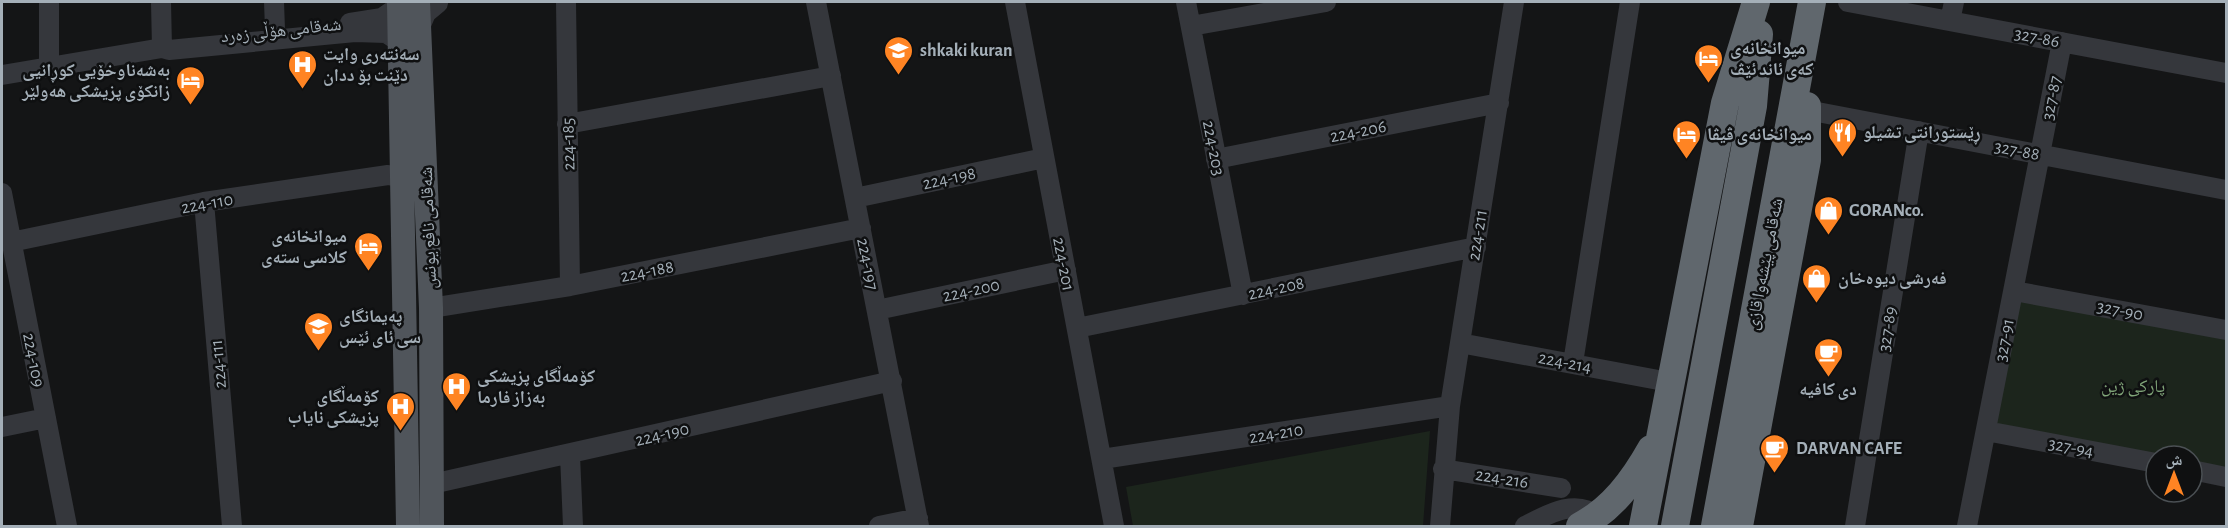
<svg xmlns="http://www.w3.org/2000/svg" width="2228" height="528" font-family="'Alegreya Sans','Noto Naskh Arabic',sans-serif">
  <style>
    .green { fill: #1c251c }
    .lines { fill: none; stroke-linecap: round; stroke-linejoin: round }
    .minor { stroke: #35373c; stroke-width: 20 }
    .major { stroke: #50555b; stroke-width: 24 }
    .highway { stroke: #60676d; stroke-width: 28 }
    .labels { text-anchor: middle; stroke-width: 5; stroke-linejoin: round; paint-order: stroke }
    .street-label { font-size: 18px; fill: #a4afb8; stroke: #0f1011 }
    .poi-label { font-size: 18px; font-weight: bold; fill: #a4afb8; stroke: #0f1011; text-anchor: start }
    .park-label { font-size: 18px; fill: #80a579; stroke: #0f1011 }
  </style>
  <rect width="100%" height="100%" fill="#141516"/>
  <!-- green -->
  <path class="green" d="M2017,296L2226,335V472L2192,465V456H2156L1992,427Z
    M1430,431L1423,526H1133L1126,487Z"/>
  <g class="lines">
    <!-- minor -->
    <path class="minor" d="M161,2L162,48
      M274,2L275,29
      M566,2L570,286
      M816,2L919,526
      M1015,2L1114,526
      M1186,2L1243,295
      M1848,2L2226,73
      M1950,21L1954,2
      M350,23L382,18L399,6
      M1191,26L1326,2
      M420,27L426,13L438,3
      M49,67V2
      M2,75L162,48L169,50L355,32L386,33L401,43
      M1807,110L2226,190
      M567,124L831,76
      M1216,159L1499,103
      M2,193L67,526
      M855,198L1044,158
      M204,202L232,526
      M11,242L204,202L388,175L404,178
      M2014,291L2226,330
      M431,308L570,286L861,228
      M877,310L1066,270
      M1077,328L1476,247
      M1460,343L1669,382
      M1573,363L1630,2
      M2,427L46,418
      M1986,431L2156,463
      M570,455L573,526
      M1102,459L1450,406
      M1443,469L1561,488
      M2192,470L2226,477
      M432,484L892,381
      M879,526L918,518
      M1440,526L1450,406L1514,2
      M1525,526C1547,515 1575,498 1597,516
      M1855,526L1919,131
      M1967,526L2062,42"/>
    <!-- major -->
    <path class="major" d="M399,2L408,526
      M418,2L431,308L432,526"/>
    <!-- highway -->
    <path class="highway" d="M1580,526C1612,509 1633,481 1651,449
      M1643,526L1725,103L1756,2
      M1675,526L1753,106L1759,34
      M1715,526L1812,2
      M1739,526L1807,160V106"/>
  </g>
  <!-- icons -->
  <defs>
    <symbol id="school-pin" viewBox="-11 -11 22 30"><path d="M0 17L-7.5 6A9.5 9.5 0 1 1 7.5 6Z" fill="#ff8423" stroke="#0f1011"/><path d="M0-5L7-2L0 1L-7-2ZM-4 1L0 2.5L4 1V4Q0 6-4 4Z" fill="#fff"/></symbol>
    <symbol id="hotel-pin" viewBox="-11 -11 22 30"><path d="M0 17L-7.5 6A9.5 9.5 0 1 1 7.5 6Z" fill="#ff8423" stroke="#0f1011"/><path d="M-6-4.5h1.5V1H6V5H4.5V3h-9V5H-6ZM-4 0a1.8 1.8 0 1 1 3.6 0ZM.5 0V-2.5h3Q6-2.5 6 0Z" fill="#fff"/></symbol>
    <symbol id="hospital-pin" viewBox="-11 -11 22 30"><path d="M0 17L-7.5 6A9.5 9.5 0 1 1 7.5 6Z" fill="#ff8423" stroke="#0f1011"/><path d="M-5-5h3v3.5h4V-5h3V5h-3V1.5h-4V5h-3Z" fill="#fff"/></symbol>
    <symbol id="restaurant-pin" viewBox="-11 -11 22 30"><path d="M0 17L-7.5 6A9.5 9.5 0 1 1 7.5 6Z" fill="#ff8423" stroke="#0f1011"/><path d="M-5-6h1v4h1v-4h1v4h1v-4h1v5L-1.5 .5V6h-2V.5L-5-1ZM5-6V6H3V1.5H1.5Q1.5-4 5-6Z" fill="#fff"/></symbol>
    <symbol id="shop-pin" viewBox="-11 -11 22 30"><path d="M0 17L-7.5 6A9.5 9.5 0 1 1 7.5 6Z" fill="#ff8423" stroke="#0f1011"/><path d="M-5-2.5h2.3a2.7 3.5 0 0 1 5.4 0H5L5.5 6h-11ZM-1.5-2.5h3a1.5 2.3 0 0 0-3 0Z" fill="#fff"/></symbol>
    <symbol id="cafe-pin" viewBox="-11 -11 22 30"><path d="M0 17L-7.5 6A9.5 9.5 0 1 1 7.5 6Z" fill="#ff8423" stroke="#0f1011"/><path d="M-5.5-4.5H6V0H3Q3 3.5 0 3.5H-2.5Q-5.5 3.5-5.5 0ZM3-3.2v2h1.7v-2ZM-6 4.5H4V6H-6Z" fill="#fff"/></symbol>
  </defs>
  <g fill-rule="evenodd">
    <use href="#school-pin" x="882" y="34" width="33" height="45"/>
    <use href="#hotel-pin" x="1692" y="42" width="33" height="45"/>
    <use href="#hospital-pin" x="286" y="48" width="33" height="45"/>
    <use href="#hotel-pin" x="174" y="64" width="33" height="45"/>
    <use href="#restaurant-pin" x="1826" y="116" width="33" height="45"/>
    <use href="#hotel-pin" x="1670" y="118" width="33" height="45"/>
    <use href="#shop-pin" x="1812" y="194" width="33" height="45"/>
    <use href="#hotel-pin" x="352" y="230" width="33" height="45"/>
    <use href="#shop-pin" x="1800" y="262" width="33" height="45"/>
    <use href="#school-pin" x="302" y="310" width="33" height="45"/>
    <use href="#cafe-pin" x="1812" y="336" width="33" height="45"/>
    <use href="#hospital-pin" x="440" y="370" width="33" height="45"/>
    <use href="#hospital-pin" x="384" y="390" width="33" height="45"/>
    <use href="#cafe-pin" x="1758" y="432" width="33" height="45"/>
  </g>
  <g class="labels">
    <!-- street labels -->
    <g class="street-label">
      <text transform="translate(281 30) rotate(-6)" y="6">شەقامی هۆڵی زەرد</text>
      <text transform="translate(2037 37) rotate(11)" y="6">327-86</text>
      <text transform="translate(2051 98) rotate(-79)" y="6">327-87</text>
      <text transform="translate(1358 131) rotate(-11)" y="6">224-206</text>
      <text transform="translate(568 144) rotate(-91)" y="6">224-185</text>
      <text transform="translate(1214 148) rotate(79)" y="6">224-203</text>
      <text transform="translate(2017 150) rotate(11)" y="6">327-88</text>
      <text transform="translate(949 178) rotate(-12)" y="6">224-198</text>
      <text transform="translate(207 203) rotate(-10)" y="6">224-110</text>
      <text transform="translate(428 228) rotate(-92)" y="6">شەقامی نافع یونس</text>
      <text transform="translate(1477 235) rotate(-81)" y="6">224-211</text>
      <text transform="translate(868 264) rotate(79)" y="6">224-197</text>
      <text transform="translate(1064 264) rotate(79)" y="6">224-201</text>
      <text transform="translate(1764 264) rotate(-79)" y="6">شەقامی پێشەوا قازی</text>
      <text transform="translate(647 271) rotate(-11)" y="6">224-188</text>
      <text transform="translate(1276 288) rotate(-12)" y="6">224-208</text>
      <text transform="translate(971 290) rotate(-12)" y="6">224-200</text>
      <text transform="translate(2120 310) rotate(11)" y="6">327-90</text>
      <text transform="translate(1887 329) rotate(-81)" y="6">327-89</text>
      <text transform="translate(2004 340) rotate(-79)" y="6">327-91</text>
      <text transform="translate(34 360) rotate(79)" y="6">224-109</text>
      <text transform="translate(1565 362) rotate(11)" y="6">224-214</text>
      <text transform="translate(218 364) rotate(-95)" y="6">224-111</text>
      <text transform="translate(1276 433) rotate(-9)" y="6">224-210</text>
      <text transform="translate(662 434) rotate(-13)" y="6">224-190</text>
      <text transform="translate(2071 447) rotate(11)" y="6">327-94</text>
      <text transform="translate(1502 478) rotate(9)" y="6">224-216</text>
    </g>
    <!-- poi labels -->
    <g class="poi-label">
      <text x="1730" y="54">میوانخانەی<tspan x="1730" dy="21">کەی ئاند ئێڤ</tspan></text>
      <text x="920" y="56">shkaki kuran</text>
      <text x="323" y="60">سەنتەری وایت<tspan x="323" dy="21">دێنت بۆ ددان</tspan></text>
      <text x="170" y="76" text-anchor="end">بەشەناوخۆیی کوڕانیی<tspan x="170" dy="21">زانکۆی پزیشکی هەولێر</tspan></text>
      <text x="1863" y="138">ڕێستورانتی تشیلو</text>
      <text x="1707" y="140">میوانخانەی ڤیڤا</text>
      <text x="1849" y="216">GORANco.</text>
      <text x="347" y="242" text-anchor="end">میوانخانەی<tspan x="347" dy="21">کلاسی ستەی</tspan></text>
      <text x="1838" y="284">فەرشی دیوەخان</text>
      <text x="339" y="322">پەیمانگای<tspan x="339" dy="21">سی ئای ئێس</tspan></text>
      <text x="477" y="382">کۆمەڵگای پزیشکی<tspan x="477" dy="21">بەزاز فارما</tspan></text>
      <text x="1828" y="395" text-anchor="middle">دى كافيه</text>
      <text x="379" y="402" text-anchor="end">کۆمەڵگای<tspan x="379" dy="21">پزیشکی نایاب</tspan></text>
      <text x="1796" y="454">DARVAN CAFE</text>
    </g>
    <!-- park labels -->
    <g class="park-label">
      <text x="2133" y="392">پارکی ژین</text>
    </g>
  </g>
  <!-- border -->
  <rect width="2228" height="528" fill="none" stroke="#a4afb8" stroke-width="6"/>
  <!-- north arrow -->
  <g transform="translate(2174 474)"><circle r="28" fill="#0f1011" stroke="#4b5054" stroke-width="1.5"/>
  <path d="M0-4.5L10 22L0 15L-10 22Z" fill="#ff8423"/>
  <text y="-9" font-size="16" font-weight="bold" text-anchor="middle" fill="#a4afb8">ش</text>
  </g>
</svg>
